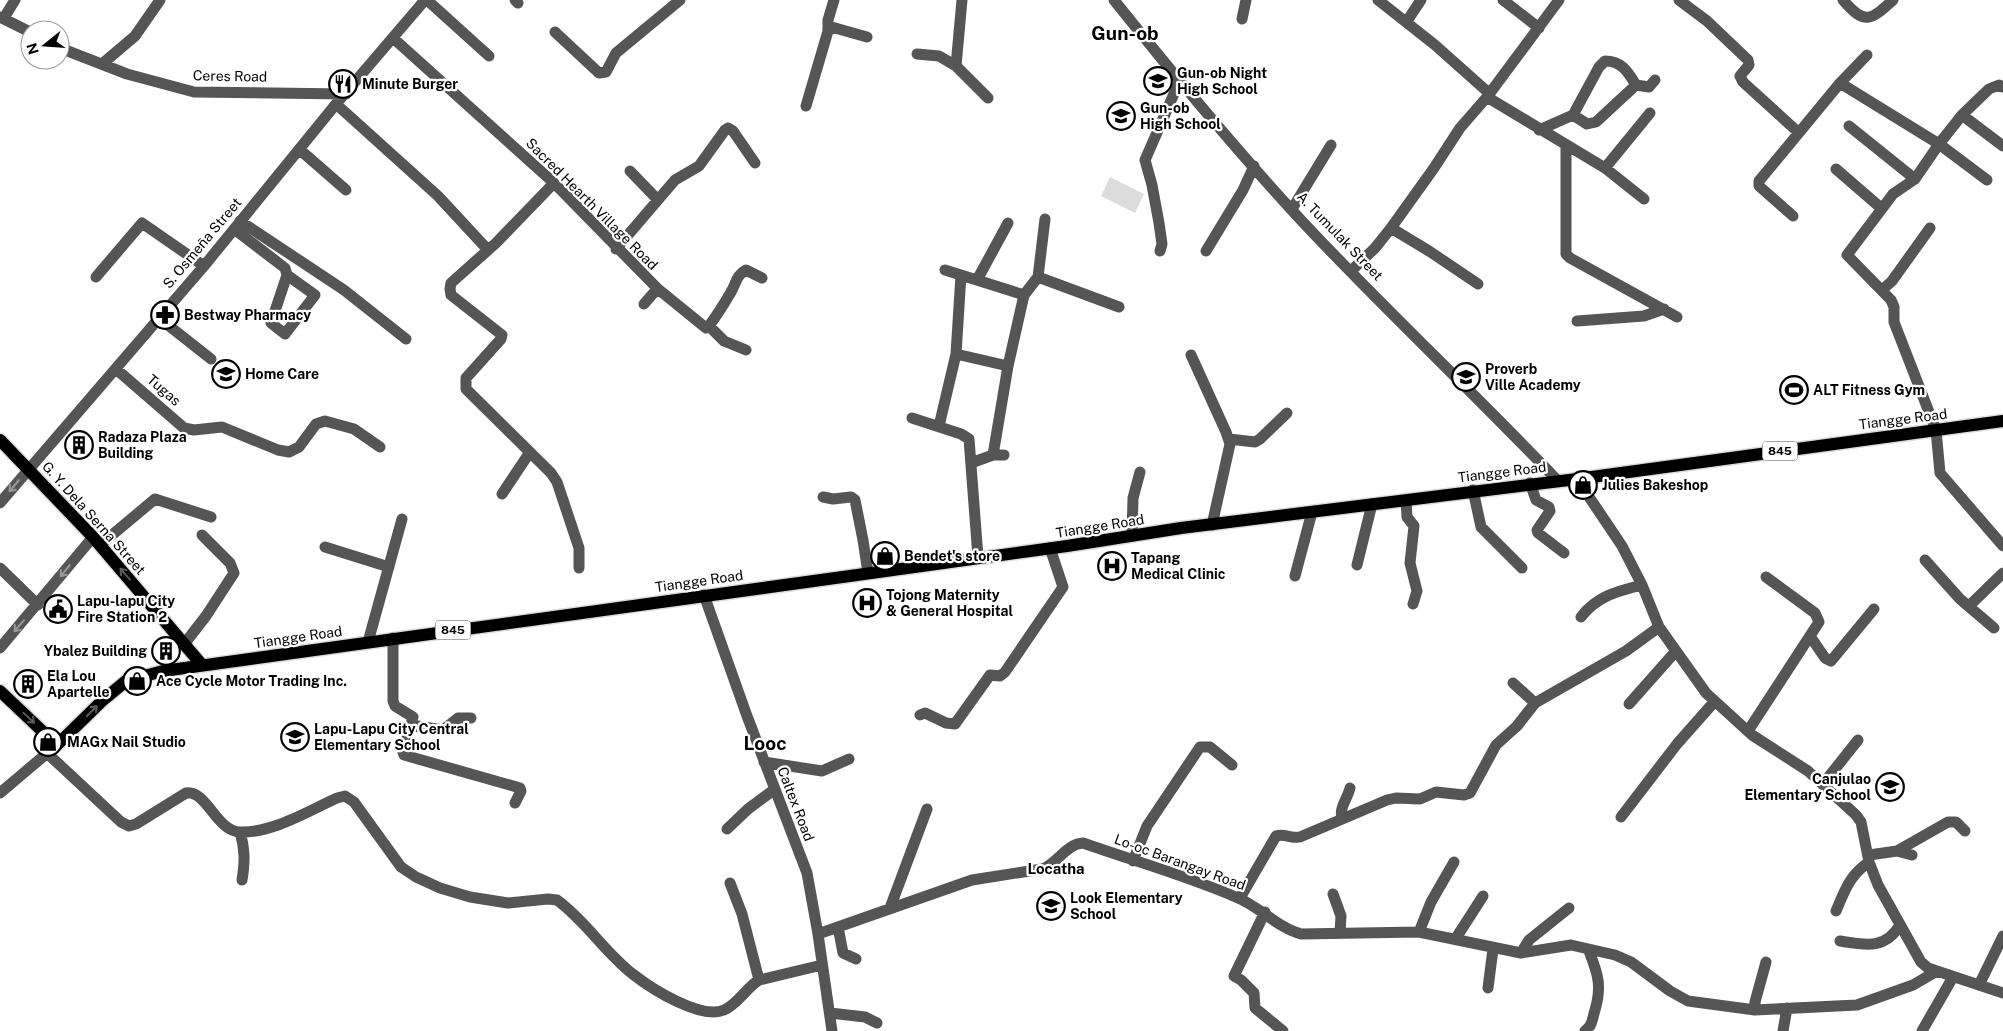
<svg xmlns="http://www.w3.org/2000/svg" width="2003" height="1031" font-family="'Public Sans',sans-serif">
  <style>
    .green { fill: #dcdcdc }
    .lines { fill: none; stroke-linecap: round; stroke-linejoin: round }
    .major-casing { stroke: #dbdbdb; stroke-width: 15 }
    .minor { stroke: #555; stroke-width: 11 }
    .major { stroke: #000; stroke-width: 12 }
    .oneway { stroke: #999 }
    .oneway2 { stroke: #595959 }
    .labels { text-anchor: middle; stroke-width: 4.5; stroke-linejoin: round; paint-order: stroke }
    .shield { fill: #fff; stroke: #4c4c4c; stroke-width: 1 }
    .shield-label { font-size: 12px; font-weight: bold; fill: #000 }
    .poi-label { font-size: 14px; font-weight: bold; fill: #000; stroke: #fff; text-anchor: start }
    .street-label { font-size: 14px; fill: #000; stroke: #fff }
    .neighbourhood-label { font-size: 15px; font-weight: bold; fill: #000; stroke: #fff }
    .district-label { font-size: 19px; font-weight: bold; fill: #000; stroke: #fff }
  </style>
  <rect width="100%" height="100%" fill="#fff"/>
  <!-- green -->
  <path class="green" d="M1110,177L1144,194L1135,213L1101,196Z"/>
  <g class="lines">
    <defs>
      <path id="major" d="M0,440L93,537L202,665
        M0,691L57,745L103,700L126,681L163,671L1067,546L1181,528L1577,479L2003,421"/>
    </defs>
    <!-- major casing -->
    <use href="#major" class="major-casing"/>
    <!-- minor -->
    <path class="minor" d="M427,0L489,56
      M515,0L518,3
      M1114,0C1178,80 1245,161 1316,236C1395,319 1479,398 1558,481
      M1378,0L1435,45L1490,94
      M1503,0L1539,28
      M1679,0L1707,21L1748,60L1749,65L1740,76L1743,82L1798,132
      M1843,0C1865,26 1871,20 1893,0
      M0,17L30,32
      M4,18L15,0
      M1242,19L1246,0
      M1407,21L1421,0
      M828,26L867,37
      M555,32L599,73L606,72L616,53L680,0
      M393,38L554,183L658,289L706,328L709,326C717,315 724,304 731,292C736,284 736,275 746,270L762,278
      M60,48L127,74L194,92L346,94
      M917,54L939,56L956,66L988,98
      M102,64L135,36L160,0
      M956,66L962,0
      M1840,83L1939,144L1987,180
      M2003,87L1999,85L1989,89L1962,115L1939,144L1915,179L1893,194L1847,255L1891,300L1894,307V322L1936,430L1940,473L2003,546
      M1487,97L1605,168L1644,199
      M336,104L438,196L488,250
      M806,106L828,31V20L834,0
      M1573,115L1587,124L1596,122L1636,85
      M1962,115L2003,146
      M1849,126L1915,179
      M1539,130L1573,115L1599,67L1605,61C1622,61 1628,72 1636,85L1649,87L1655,80
      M1566,146V254L1570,258L1677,317
      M299,149L346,190
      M1605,168L1650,113
      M1836,169L1881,208
      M630,171L658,200
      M554,183L496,243L451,283L450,289L451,295L502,335L501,339L466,378V389L551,473L557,482L579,548V568
      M1292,209L1331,145
      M1793,216L1759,186V181L1840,83L1867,55
      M240,221L344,290L406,339
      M1391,228L1429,251L1478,284
      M234,229L285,268L287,275L271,323L285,334L315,295L287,275
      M616,249L675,180L699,166L725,130L728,128L733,131L755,163
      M1160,251L1162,244L1159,223L1152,185L1145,160L1180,80
      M1206,251L1243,190L1254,166
      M945,270L1024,295
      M1351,271L1375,248L1391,228L1434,168L1460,128L1487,97L1559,0
      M96,277L142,223L204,266
      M1038,277L1119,307
      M977,280L1008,223
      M1882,290L1892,281L1930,228
      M644,304L657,289
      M159,318L211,359
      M1577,321L1644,316L1664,309
      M709,326L724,341L746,350
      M956,354L1008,366
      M1191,355L1226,432L1230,444L1212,525
      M116,369L184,428L194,430L222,427L278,450L289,452L299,447L316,424L325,421L354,429L380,447
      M912,418L961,434L969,439L978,557
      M939,426L956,354L961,275
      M1229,439L1255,442L1260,439L1287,413
      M993,455L1008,366L1024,295L1038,277L1045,219
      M971,463L993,455H1004
      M1577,479L1622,546L1642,585L1659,627L1706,693L1752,735L1808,771L1856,815L1861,822L1869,862L1878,885L1921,962L1928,968L2003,993
      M1530,483L1536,500L1549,507L1550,511L1537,530L1538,533L1564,553
      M1473,490L1481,527L1522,568
      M502,494L530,452
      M823,497L833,499L851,497L855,500L863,540L868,573
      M1406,500L1407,517L1414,526L1410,563L1417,591L1413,604
      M0,503L204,266L336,104L425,0
      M1132,536L1133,498L1140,472
      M100,545L155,499L211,517
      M325,547L389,567
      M1925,560L1960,599L1994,628
      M1357,565L1372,504
      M0,568L38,605
      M1295,576L1312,512
      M704,595L747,716L807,873L818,934L832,1031
      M1969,606L2003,573
      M1581,617C1597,596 1618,591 1642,585
      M1810,636L1825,658L1831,661L1874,609
      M393,638V701L395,706L413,717L403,752L404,755L520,788L521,791L515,803
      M368,642L402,519
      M185,643L206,616L234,573L230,563L202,535
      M0,648L93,537
      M1513,683L1535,703
      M1629,704L1676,651
      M920,715L925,713L946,723L955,724L990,675L1000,676L1005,672L1063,587L1050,548
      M411,725L443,730L458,718H471
      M1748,731L1819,622L1815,613L1766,577
      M48,754L121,822L129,826L136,824L186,793C207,790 216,831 240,832C273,833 308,811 337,798L345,796L354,802L401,867L416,877L440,888L470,897L508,903L548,899L557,900C586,921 606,954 634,975C652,989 701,1020 724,1010C738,1004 746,988 759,980L822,965
      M764,762L822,771L849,759
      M1823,784L1858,740
      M0,793L52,749
      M1621,817L1677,744L1715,701
      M1342,819C1339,807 1347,800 1350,788
      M727,829L748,809L775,789
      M240,832C245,849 245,862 242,880
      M1897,851L1948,822H1956L1965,831
      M1869,855L1897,851L1912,855
      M1133,861L1147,826L1200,747H1210L1232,765
      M730,883L742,914L759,980
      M1333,894L1341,916L1340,932
      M1240,898L1276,836C1284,833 1292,839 1300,837L1387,800L1396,798L1420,799L1436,792L1464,795L1470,793L1496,745L1517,726L1535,703L1626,651L1659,627
      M890,908L927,809
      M1836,911C1845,890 1849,876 1869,862
      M1265,912L1234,976L1241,980L1254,993L1255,1008L1283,1031
      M838,927L843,953L856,959
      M1419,932L1431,902L1454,862
      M818,934L972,880L1042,869C1057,864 1066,844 1083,843C1134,861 1188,876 1238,898C1260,907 1278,928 1301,934L1419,932L1521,953L1571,945L1615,955L1631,962L1670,991L1688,1001L1755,1010L1857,1005L1913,985L1937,971
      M1456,938L1483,896
      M1840,941C1865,945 1885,950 1900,925
      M1521,953L1529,940L1569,908
      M1979,985L2003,936
      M1488,988L1493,949
      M1755,1010V1002L1766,962
      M830,1013L865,1017L877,1023
      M1585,1031C1593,1025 1592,1019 1595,1010C1602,986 1598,974 1589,951
      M1783,1031L1787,1008
      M1922,1031L1953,977"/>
    <!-- major -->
    <use href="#major" class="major"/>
  </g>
  <!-- one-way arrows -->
  <defs><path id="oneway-shaft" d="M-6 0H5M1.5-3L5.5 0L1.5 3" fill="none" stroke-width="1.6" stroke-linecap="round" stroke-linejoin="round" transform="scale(1.25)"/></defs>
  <g class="oneway">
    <use href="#oneway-shaft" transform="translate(14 486) rotate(130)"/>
    <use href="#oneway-shaft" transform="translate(65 571) rotate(129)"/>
    <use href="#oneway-shaft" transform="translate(19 626) rotate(131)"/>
  </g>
  <g class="oneway2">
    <use href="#oneway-shaft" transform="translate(125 574) rotate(-131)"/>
    <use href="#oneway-shaft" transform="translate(92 711) rotate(-45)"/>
    <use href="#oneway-shaft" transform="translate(29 718) rotate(43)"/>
  </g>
  <!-- icons -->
  <defs>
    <symbol id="school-ring" viewBox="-11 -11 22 22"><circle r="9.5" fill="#fff" stroke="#000" stroke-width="1.5"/><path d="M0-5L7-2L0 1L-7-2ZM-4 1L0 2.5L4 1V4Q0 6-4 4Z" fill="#000"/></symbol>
    <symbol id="restaurant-ring" viewBox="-11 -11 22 22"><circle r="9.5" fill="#fff" stroke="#000" stroke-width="1.5"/><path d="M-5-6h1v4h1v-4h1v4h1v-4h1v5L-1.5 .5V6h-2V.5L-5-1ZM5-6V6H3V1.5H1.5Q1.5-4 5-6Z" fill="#000"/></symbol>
    <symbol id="pharmacy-ring" viewBox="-11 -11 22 22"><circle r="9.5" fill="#fff" stroke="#000" stroke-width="1.5"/><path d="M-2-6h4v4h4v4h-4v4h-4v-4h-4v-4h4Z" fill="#000"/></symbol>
    <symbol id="stadium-ring" viewBox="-11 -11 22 22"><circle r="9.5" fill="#fff" stroke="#000" stroke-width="1.5"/><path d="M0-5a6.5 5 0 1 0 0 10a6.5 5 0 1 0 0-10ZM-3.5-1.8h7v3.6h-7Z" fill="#000"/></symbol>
    <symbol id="building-ring" viewBox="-11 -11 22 22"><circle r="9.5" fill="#fff" stroke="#000" stroke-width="1.5"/><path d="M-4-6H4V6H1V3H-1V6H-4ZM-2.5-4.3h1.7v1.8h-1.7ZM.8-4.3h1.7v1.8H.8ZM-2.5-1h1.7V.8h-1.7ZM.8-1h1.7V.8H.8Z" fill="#000"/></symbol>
    <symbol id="shop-ring" viewBox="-11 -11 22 22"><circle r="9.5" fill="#fff" stroke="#000" stroke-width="1.5"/><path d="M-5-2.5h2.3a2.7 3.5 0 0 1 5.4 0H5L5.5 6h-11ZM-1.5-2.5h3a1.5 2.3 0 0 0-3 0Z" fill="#000"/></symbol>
    <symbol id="hospital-ring" viewBox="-11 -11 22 22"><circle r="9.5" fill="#fff" stroke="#000" stroke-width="1.5"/><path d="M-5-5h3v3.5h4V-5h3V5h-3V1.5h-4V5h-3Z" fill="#000"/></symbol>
    <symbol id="civic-ring" viewBox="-11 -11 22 22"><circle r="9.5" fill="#fff" stroke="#000" stroke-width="1.5"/><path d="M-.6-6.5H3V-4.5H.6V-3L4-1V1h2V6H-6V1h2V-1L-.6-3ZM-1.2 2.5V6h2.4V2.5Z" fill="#000"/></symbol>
  </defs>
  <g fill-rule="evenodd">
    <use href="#school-ring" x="1142" y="65" width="32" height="32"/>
    <use href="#restaurant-ring" x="327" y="68" width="32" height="32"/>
    <use href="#school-ring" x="1105" y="100" width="32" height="32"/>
    <use href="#pharmacy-ring" x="149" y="299" width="32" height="32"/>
    <use href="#school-ring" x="210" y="358" width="32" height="32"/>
    <use href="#school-ring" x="1450" y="361" width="32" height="32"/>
    <use href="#stadium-ring" x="1778" y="374" width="32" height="32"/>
    <use href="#building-ring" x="63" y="429" width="32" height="32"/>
    <use href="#shop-ring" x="1567" y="469" width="32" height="32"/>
    <use href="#shop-ring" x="869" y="540" width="32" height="32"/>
    <use href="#hospital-ring" x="1096" y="550" width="32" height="32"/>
    <use href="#hospital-ring" x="851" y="587" width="32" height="32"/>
    <use href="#civic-ring" x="42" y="593" width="32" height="32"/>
    <use href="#building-ring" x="150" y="635" width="32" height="32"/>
    <use href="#shop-ring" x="121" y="665" width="32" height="32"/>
    <use href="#building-ring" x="12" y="668" width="32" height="32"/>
    <use href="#school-ring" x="279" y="721" width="32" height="32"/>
    <use href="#shop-ring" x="32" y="726" width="32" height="32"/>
    <use href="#school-ring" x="1874" y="771" width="32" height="32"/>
    <use href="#school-ring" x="1035" y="890" width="32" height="32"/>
  </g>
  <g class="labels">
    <!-- shield labels -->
    <g class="shield">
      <rect x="1762.5" y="441.5" width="35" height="19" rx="4"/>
      <rect x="435.5" y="620.5" width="35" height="19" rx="4"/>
    </g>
    <g class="shield-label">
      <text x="1780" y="455">845</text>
      <text x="453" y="634">845</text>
    </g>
    <!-- poi labels -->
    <g class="poi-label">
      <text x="1177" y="78">Gun-ob Night<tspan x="1177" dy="16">High School</tspan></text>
      <text x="362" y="89">Minute Burger</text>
      <text x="1140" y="113">Gun-ob<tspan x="1140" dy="16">High School</tspan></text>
      <text x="184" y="320">Bestway Pharmacy</text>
      <text x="1485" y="374">Proverb<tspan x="1485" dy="16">Ville Academy</tspan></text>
      <text x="245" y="379">Home Care</text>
      <text x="1813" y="395">ALT Fitness Gym</text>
      <text x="98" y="442">Radaza Plaza<tspan x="98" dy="16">Building</tspan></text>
      <text x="1602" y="490">Julies Bakeshop</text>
      <text x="904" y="561">Bendet's store</text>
      <text x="1131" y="563">Tapang<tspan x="1131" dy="16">Medical Clinic</tspan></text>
      <text x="886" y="600">Tojong Maternity<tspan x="886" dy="16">&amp; General Hospital</tspan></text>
      <text x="77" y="606">Lapu-lapu City<tspan x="77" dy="16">Fire Station 2</tspan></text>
      <text x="147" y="656" text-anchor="end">Ybalez Building</text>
      <text x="47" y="681">Ela Lou<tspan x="47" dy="16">Apartelle</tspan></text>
      <text x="156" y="686">Ace Cycle Motor Trading Inc.</text>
      <text x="314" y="734">Lapu-Lapu City Central<tspan x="314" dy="16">Elementary School</tspan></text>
      <text x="67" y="747">MAGx Nail Studio</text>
      <text x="1871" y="784" text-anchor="end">Canjulao<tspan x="1871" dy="16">Elementary School</tspan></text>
      <text x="1070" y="903">Look Elementary<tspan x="1070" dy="16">School</tspan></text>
    </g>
    <!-- street labels -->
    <g class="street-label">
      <text transform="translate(230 76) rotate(1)" y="5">Ceres Road</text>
      <text transform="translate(592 204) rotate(45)" y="5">Sacred Hearth Village Road</text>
      <text transform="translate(1340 236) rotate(46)" y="5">A. Tumulak Street</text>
      <text transform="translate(202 243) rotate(-50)" y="5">S. Osmeña Street</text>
      <text transform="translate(164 390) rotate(41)" y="5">Tugas</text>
      <text transform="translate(1903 419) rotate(-7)" y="5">Tiangge Road</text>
      <text transform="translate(1502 472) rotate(-7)" y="5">Tiangge Road</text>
      <text transform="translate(94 518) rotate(48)" y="5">G. Y. Dela Serna Street</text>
      <text transform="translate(1100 526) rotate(-9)" y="5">Tiangge Road</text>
      <text transform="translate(699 581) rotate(-8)" y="5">Tiangge Road</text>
      <text transform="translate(298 637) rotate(-8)" y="5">Tiangge Road</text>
      <text transform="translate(796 804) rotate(69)" y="5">Caltex Road</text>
      <text transform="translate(1180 862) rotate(20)" y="5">Lo-oc Barangay Road</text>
    </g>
    <!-- neighbourhood labels -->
    <g class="neighbourhood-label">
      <text x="1056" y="874">Locatha</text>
    </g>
    <!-- district labels -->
    <g class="district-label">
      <text x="1125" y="40">Gun-ob</text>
      <text x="765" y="750">Looc</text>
    </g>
  </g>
  <!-- north arrow -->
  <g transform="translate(45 45) rotate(253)"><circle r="24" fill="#ffffff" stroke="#999999"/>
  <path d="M0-4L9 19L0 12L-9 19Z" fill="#000000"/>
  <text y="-8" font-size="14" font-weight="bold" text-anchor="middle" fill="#000000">N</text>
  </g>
</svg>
